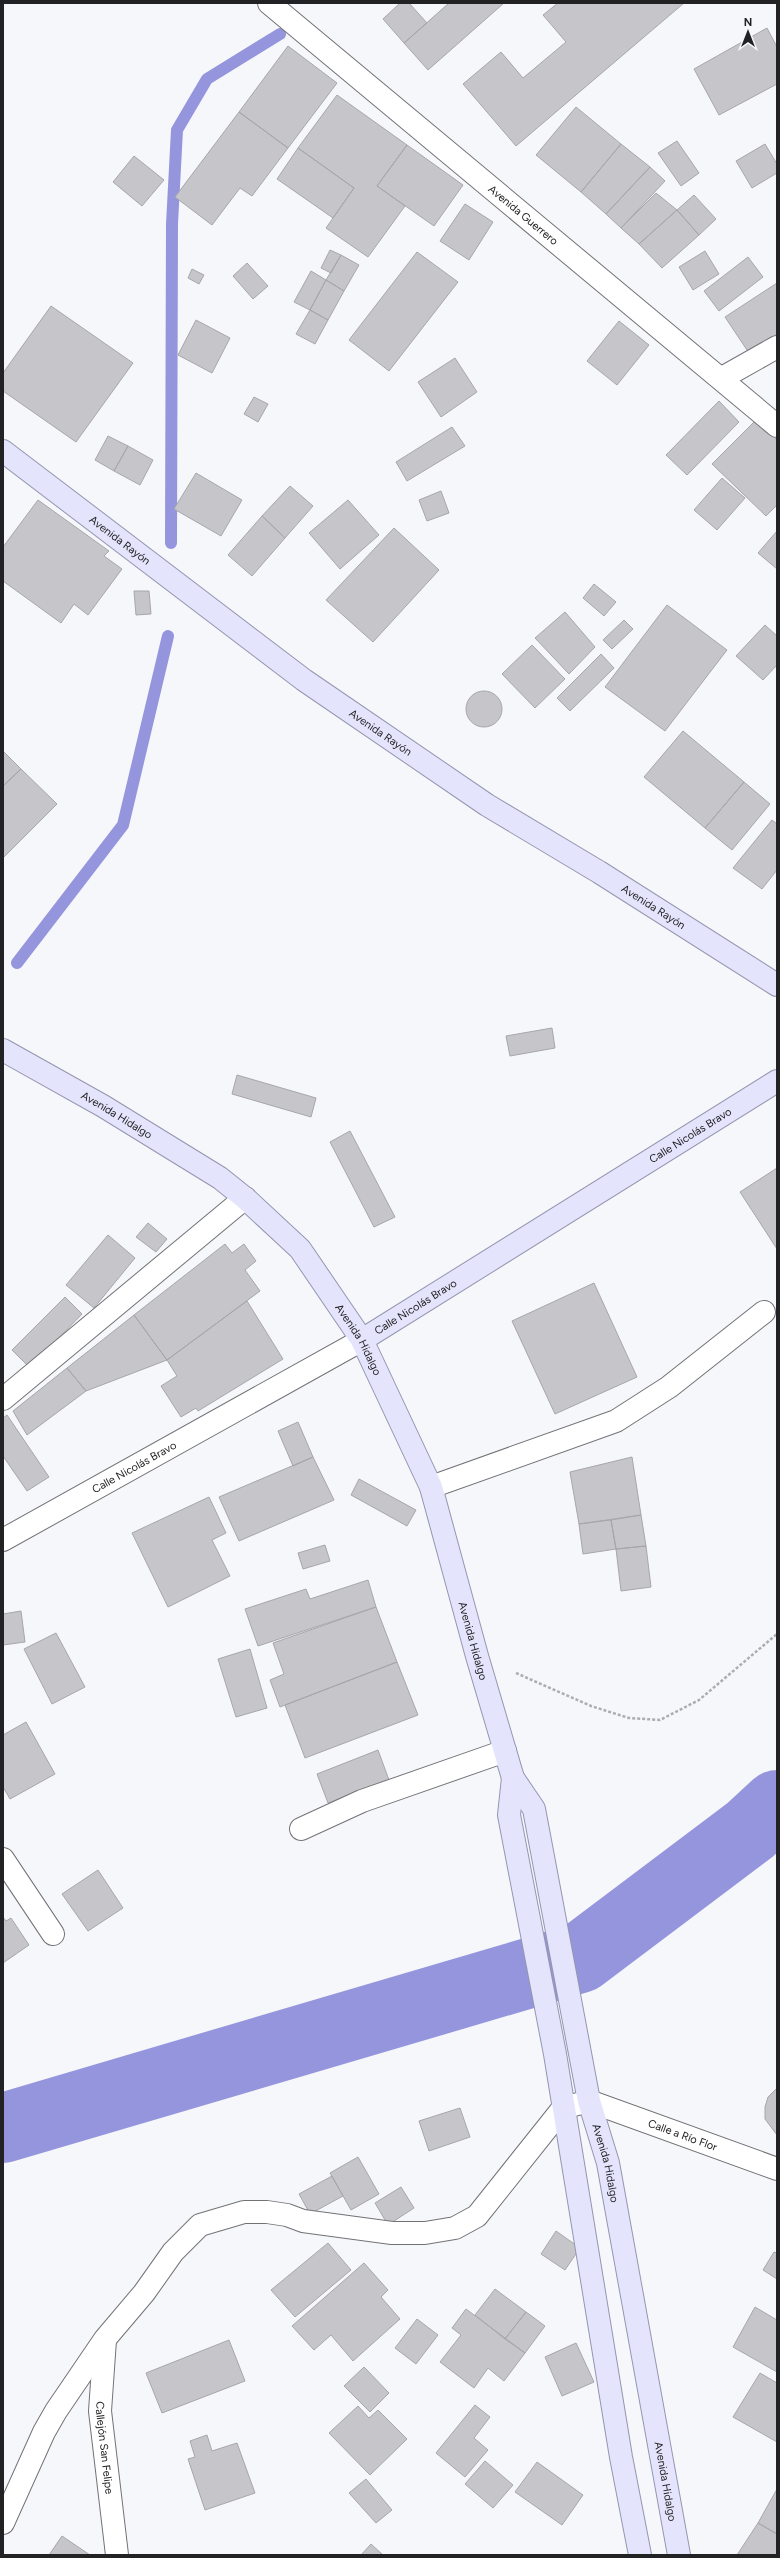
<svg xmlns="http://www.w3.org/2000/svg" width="780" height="2558" font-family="Figtree,sans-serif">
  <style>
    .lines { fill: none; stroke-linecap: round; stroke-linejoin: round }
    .stream { stroke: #9595dd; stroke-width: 12 }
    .river { stroke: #9595dd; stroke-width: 70 }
    .building { fill: #c5c5ca; stroke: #a6a6ab }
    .lane-casing { stroke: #737377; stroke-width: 24 }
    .street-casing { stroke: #737377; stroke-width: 24 }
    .primary-casing { stroke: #9496af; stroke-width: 24 }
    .path { stroke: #acadb0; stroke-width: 2.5; stroke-dasharray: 3 2; stroke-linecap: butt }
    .lane { stroke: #fff; stroke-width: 22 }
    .street { stroke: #fff; stroke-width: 22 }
    .primary { stroke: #e4e5fc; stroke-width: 22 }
    .labels { text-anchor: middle; stroke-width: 3; stroke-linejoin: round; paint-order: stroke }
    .street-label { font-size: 11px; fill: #222224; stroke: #f6f7fb }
  </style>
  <rect width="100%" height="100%" fill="#f6f7fb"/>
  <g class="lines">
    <!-- stream -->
    <path class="stream" d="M171,543L172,224L177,130L207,79L280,34
      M17,963L123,825L168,636"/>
    <!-- river -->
    <path class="river" d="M3,2128L580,1958L750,1830L777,1805"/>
  </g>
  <!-- building -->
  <path class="building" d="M400,3H409L427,23L404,43L383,19Z
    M449,3H504L428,70L404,43Z
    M558,3H684L516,146L463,84L501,52L523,78L566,42L543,15Z
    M767,28L777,47V84L719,115L694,69Z
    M288,46L337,83L288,148L239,112Z
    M337,95L407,145L377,186L405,206L368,257L326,228L354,188L298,148Z
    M576,107L621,144L581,192L536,155Z
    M239,112L288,148L252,196L240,188L212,225L175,197Z
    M677,141L699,173L681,186L658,153Z
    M621,144L650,167L606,214L581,192Z
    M765,144L777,164V173L752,188L736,161Z
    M407,145L463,185L434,226L377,186Z
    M298,148L354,188L333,218L277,179Z
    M134,156L164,180L142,206L113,182Z
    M650,167L665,181L621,228L606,214Z
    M656,193L677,210L639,244L621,228Z
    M694,195L716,219L699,235L677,210Z
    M465,204L493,222L469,260L440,241Z
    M677,210L699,235L662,268L639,244Z
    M330,250L341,255L331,273L321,268Z
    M705,251L719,274L693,290L679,267Z
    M417,252L458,282L389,371L349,340Z
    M341,255L359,265L344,291L326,280Z
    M748,257L763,277L719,311L704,291Z
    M247,263L268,286L253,299L233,276Z
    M192,269L204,275L199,284L188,278Z
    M311,271L326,280L310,310L294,302Z
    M326,280L344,291L328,320L310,310Z
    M777,283V334L749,353L725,317Z
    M51,306L133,363L76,442L3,391V373Z
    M310,310L328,320L315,344L296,334Z
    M196,320L230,338L212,373L178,355Z
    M619,321L649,345L617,385L587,361Z
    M455,358L477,392L441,417L418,382Z
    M254,397L268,404L258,422L244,414Z
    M719,401L739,422L687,475L666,455Z
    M756,420L777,440V505L766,516L712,464Z
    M452,427L465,446L407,481L396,462Z
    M108,436L128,446L114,471L95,460Z
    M128,446L153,460L140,485L114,471Z
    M196,473L242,500L221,536L174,509Z
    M722,478L745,498L717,530L694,510Z
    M290,486L313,506L285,538L262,516Z
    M441,491L449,513L427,521L419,500Z
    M38,500L109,551L104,556L122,569L88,615L74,604L61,623L3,581V547Z
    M348,500L379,535L340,569L309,533Z
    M262,516L285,538L252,576L228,555Z
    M394,528L439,570L373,642L326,600Z
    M777,531V569L758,553Z
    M594,584L616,602L604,616L583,598Z
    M134,591H149L151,614L136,615Z
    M667,605L727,650L665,731L605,687Z
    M565,612L595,647L569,674L535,638Z
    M624,620L633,629L612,649L603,640Z
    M765,625L777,636V665L763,680L736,656Z
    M532,645L565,679L535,708L502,674Z
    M601,654L614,668L570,711L557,698Z
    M466 709a18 18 0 1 1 36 0a18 18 0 1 1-36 0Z
    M683,731L744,782L705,828L644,777Z
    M3,751L21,769L3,786Z
    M21,769L57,804L3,858V786Z
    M744,782L770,804L732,850L705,828Z
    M772,820L777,824V870L762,889L733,868Z
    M552,1028L555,1048L510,1056L506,1036Z
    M237,1075L316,1098L311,1117L232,1094Z
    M350,1131L395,1217L374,1227L330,1142Z
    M777,1168V1249L740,1192Z
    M148,1223L167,1239L156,1252L136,1237Z
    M108,1235L135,1258L94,1308L66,1285Z
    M225,1244L232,1253L244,1244L256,1261L245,1270L260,1291L167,1360L134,1315Z
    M594,1283L637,1377L555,1414L512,1321Z
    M65,1297L82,1314L30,1368L12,1350Z
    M247,1301L283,1359L198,1411L196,1408L181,1417L161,1386L177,1376L167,1360Z
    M134,1315L167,1360L86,1391L67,1368Z
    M67,1368L86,1391L27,1435L13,1411Z
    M7,1415L49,1477L27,1491L3,1456V1418Z
    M298,1422L313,1457L293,1466L278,1431Z
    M313,1457L334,1500L239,1541L219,1497Z
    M632,1457L641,1515L579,1524L570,1472Z
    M359,1479L416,1510L407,1526L351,1495Z
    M209,1497L226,1533L212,1540L230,1576L168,1607L132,1533Z
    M641,1515L646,1546L616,1549L611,1520Z
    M611,1520L616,1549L583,1554L579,1524Z
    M325,1545L330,1561L303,1569L298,1553Z
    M646,1546L651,1587L621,1591L616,1549Z
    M368,1580L376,1607L258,1646L245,1609L306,1589L310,1599Z
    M376,1607L397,1662L280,1707L270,1680L284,1674L273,1643Z
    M21,1611L25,1642L3,1645V1614Z
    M56,1633L85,1687L52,1704L24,1649Z
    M250,1649L267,1708L236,1717L218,1659Z
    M397,1662L418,1715L305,1758L285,1705Z
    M26,1722L55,1774L10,1799L3,1787V1735Z
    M378,1750L389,1780L328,1803L317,1774Z
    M98,1870L123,1908L88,1931L62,1894Z
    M3,1917L6,1921L11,1918L29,1945L3,1963Z
    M777,2088V2135L765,2119V2107L768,2097Z
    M460,2108L470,2137L429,2151L419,2121Z
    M358,2157L379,2194L351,2210L330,2173Z
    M332,2176L343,2196L310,2214L299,2194Z
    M401,2187L414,2208L388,2225L375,2203Z
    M556,2231L580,2248L565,2270L541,2254Z
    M328,2243L351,2270L295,2317L271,2290Z
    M774,2252L777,2253V2279L763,2270Z
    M364,2263L388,2290L381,2297L400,2319L353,2361L331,2335L314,2350L292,2326Z
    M495,2289L526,2312L505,2339L475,2315Z
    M755,2307L777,2320V2372L733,2347Z
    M466,2309L525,2353L504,2381L488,2368L474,2388L440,2362L461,2335L452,2328Z
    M526,2312L545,2326L525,2353L505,2339Z
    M417,2319L438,2335L416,2364L395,2348Z
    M229,2340L245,2381L162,2413L146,2373Z
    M576,2343L594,2382L562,2396L545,2357Z
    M364,2367L389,2393L370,2412L344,2386Z
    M760,2373L777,2383V2442L733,2417Z
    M475,2405L490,2417L474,2438L488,2450L465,2477L436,2453Z
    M358,2406L369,2418L378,2410L407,2439L370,2475L329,2433Z
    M207,2435L212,2451L237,2443L255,2493L205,2510L188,2459L195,2457L190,2441Z
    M485,2461L513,2485L493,2508L465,2484Z
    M537,2462L583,2495L562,2525L515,2492Z
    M366,2479L392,2510L376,2523L349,2493Z
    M777,2489V2534L758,2523Z
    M758,2523L777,2534V2555H737Z
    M62,2536L90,2555H49Z
    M371,2544L383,2555H361Z"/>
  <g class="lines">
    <defs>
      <path id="lane" d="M431,1487L616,1421L669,1387L764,1312
        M301,1829L362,1801L505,1751"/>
      <g id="street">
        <path id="s1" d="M269,3L777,426"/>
        <path d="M722,378L777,347"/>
        <path d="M3,1399L245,1198"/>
        <path id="s2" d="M3,1540L362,1340"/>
        <path d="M3,1859L53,1934"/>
        <path id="s3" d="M105,2340L100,2411L117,2555"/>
        <path id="s4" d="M3,2523L44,2432L56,2411L105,2339L144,2293L173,2252L200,2225L244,2212H267L287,2215L303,2221L392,2233H425L455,2228L477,2216L563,2108L589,2101L777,2169"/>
      </g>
      <g id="primary">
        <path id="s5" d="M3,451L304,680L487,805L599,872L777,985"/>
        <path id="s6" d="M3,1050L103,1106L220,1178L245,1198L300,1249L362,1340L431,1487L477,1656L513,1778L534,1809L589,2101L608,2163L679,2555"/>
        <path id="s7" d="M362,1340L777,1081"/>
        <path d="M513,1778L509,1815L555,2054L621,2457L640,2555"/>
      </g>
    </defs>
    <!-- lane casing -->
    <use href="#lane" class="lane-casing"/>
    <!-- street casing -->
    <use href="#street" class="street-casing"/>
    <!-- primary casing -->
    <use href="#primary" class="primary-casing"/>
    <!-- path -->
    <path class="path" d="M516,1673L591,1706L629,1718L660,1720L699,1700L777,1634"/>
    <!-- lane -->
    <use href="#lane" class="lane"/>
    <!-- street -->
    <use href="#street" class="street"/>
    <!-- primary -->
    <use href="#primary" class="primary"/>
  </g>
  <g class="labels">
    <!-- street labels -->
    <g class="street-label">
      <text dy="4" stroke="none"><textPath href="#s1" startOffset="331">Avenida Guerrero</textPath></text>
      <text dy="4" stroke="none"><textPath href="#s5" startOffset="147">Avenida Rayón</textPath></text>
      <text dy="4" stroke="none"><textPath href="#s5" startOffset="471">Avenida Rayón</textPath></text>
      <text dy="4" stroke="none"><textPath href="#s5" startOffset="795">Avenida Rayón</textPath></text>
      <text dy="4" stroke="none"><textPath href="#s6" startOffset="131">Avenida Hidalgo</textPath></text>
      <text dy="4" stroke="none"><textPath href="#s7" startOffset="387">Calle Nicolás Bravo</textPath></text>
      <text dy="4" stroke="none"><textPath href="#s7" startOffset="63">Calle Nicolás Bravo</textPath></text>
      <text dy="4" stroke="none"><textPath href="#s6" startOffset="467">Avenida Hidalgo</textPath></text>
      <text dy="4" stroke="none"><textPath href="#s2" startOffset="150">Calle Nicolás Bravo</textPath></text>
      <text dy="4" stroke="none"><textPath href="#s6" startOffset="791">Avenida Hidalgo</textPath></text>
      <text dy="4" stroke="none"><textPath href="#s4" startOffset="909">Calle a Río Flor</textPath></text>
      <text dy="4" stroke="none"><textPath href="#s6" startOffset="1333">Avenida Hidalgo</textPath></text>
      <text dy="4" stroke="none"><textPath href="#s3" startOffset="108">Callejón San Felipe</textPath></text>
      <text dy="4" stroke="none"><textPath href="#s6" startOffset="1657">Avenida Hidalgo</textPath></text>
    </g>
  </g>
  <!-- border -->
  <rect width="780" height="2558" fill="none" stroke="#222224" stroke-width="8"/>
  <!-- north arrow -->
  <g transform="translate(748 32)" stroke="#f6f7fb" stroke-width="3" paint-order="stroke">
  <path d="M0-3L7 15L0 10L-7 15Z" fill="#222224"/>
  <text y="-6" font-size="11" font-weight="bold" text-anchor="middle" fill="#222224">N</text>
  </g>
</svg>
